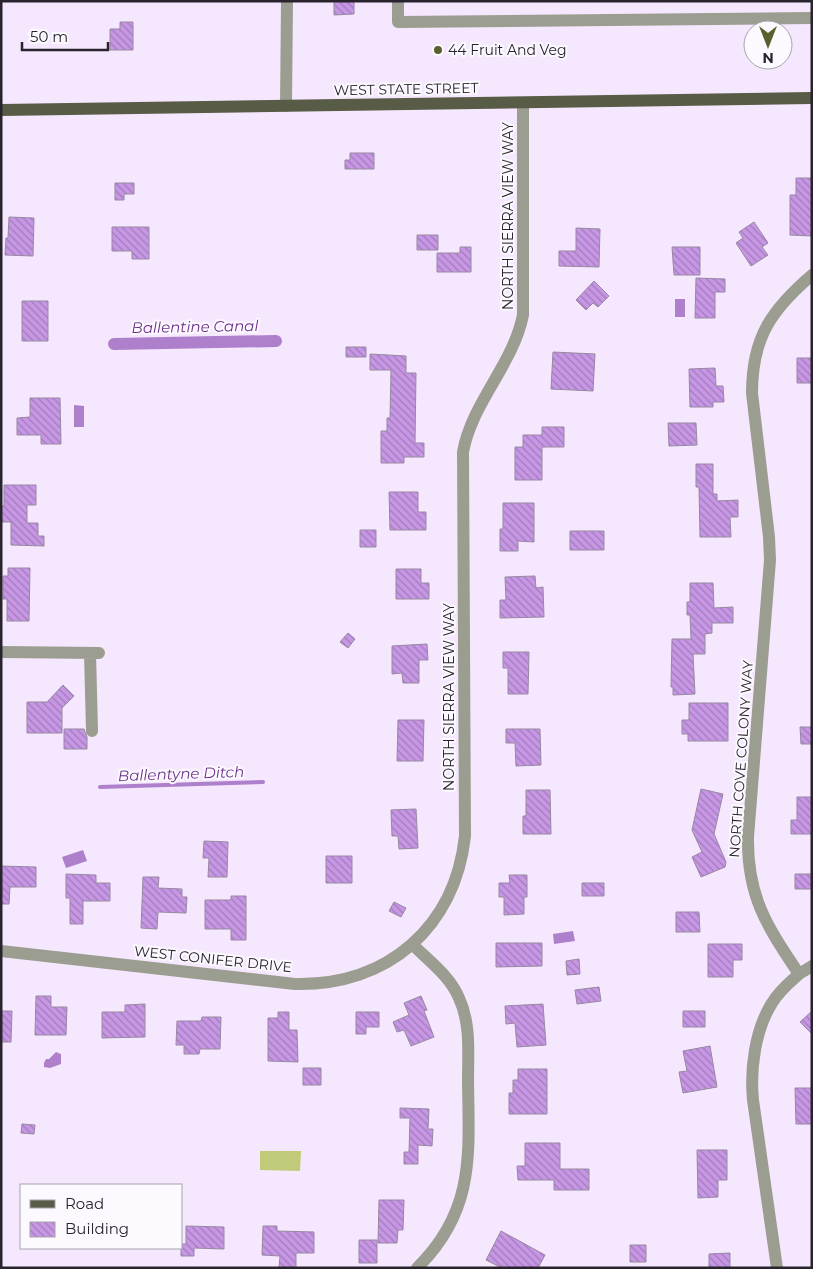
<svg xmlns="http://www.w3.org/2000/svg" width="813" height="1269" font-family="Montserrat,sans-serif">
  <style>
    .green { fill: #c0ca78 }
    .water { fill: #ae7fcb }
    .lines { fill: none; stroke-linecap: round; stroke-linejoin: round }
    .stream { stroke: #ae7fcb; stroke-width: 4 }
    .canal { stroke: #ae7fcb; stroke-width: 12 }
    .building { fill: url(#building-back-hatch); stroke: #9788a1 }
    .minor { stroke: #9b9d90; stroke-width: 12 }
    .major { stroke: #585b45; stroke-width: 12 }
    .poi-dot { fill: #595f2d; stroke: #fcf9ff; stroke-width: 2 }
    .labels { text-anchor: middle; stroke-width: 4; stroke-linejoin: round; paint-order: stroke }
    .poi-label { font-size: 14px; fill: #29232d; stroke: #fcf9ff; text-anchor: start }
    .street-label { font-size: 14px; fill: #29232d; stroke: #fcf9ff }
    .water-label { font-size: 15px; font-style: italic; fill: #6c308b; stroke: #fcf9ff }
  </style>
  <defs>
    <pattern id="building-back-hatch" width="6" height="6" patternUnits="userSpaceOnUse" patternTransform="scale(1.25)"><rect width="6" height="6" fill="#c797e5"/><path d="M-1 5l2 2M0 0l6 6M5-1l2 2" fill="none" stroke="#a27bba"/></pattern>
  </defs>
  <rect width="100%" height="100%" fill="#f5e8fe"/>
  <!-- green -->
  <path class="green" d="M260,1151H301L300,1171L260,1170Z"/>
  <!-- water -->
  <path class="water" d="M675,299H685V317H675Z
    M74,405L84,406V427H74Z
    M83,850L87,861L66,868L62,857Z
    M573,931L575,941L554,944L553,934Z
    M56,1052L61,1054V1064L50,1068L44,1067V1063L46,1059H49Z"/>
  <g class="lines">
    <!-- stream -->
    <path class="stream" d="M100,787L263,782"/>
    <!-- canal -->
    <path class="canal" d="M114,344L276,341"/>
  </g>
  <!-- building -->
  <path class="building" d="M334,1H354V14L334,15Z
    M120,22H133V50H110V29H120Z
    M350,153H374V169H345V160H350Z
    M796,178H812V236L790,235V195H796Z
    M115,183H134V194H124V200H115Z
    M9,217L34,218L33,256L5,255L6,238H8Z
    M754,222L768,243L762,247L768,255L751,266L736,243L743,238L739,232Z
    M112,227H149V259H132V251H112Z
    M576,228L600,229L599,267L559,266V251H576Z
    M417,235H438V250H417Z
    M460,247H471V272H437V253H460Z
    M672,247H700V275H674Z
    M696,278L725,279V292H715V318H695Z
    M594,281L609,296L598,307L593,303L586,310L576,300Z
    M22,301H48V341H22Z
    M346,347H366V357H346Z
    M553,352L595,354L593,391L551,389Z
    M370,354L406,356V373H416L415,443H424V457H404V463H381V431H387V418H390L391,370H370Z
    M797,358H811L812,383H797Z
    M715,368L716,386H723L724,402H713V407H690L689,369Z
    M30,398H60L61,444H41V435H17V418L30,417Z
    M668,423H696L697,445L669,446Z
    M542,427H564V447H542V480H515V447H523V435H542Z
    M696,464H713V494H717V501L738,500V517H730L731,537H700L699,487H696Z
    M4,485H36V505H27V523H38V536H44V546L11,545V522H1V506H4Z
    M389,492H418V512H426V530H390Z
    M503,503H534V542L518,541V551H500V529H503Z
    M360,530H376V547H360Z
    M570,531H604V550H570Z
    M8,568H30L29,621H7V599H3V576H8Z
    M396,569H421V583H429V599H396Z
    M535,576L536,588L543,587L544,617L500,618V600H506L505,577Z
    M690,583H713L714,608L733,607V623H712V633L705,634V654H693L695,694L673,695V687H671L672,639H691L690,615H687V602H690Z
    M348,633L355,639L348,648L340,642Z
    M427,644L428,660H419V683H403L402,673L392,674V646Z
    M503,652H529L528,694H508V668H503Z
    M63,685L74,696L62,708V733H27V702H47Z
    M689,703H728V741H688V734H682V720H689Z
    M398,720H424L423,761H397Z
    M800,727H812V744H801Z
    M64,729H84L87,737V749H64Z
    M506,729H540L541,765L516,766L515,743H506Z
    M701,789L723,794L714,834L726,862L725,867L701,877L692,857L702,852L692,830Z
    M526,790H550L551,834H523V816H526Z
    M797,797H812V834H791V820H797Z
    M416,809L418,848L399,849L398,836H392L391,810Z
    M204,841L228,842L227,877H208L209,858H203Z
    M326,856H352V883H326Z
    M1,866L36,867V887H10L9,904H1Z
    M66,874L96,875V883H110V901H83V924H70V898H66Z
    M795,874H812V889H795Z
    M509,875H527V897H524V914L504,915V897H499V883H510Z
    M143,877H159L158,888L182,889V897H187L186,913L158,912L157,929L141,928Z
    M582,883H604V896H582Z
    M231,896H246V940H231V929H205V900H231Z
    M394,902L406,908L401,917L389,911Z
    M676,912H699L700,932H676Z
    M496,943H542V966L496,967Z
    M708,944H742V960H733V977H708Z
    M579,959L580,974L567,975L566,961Z
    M599,987L601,1001L577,1004L575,990Z
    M36,996H51V1007H67L66,1035H35Z
    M421,996L427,1010L424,1011L434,1037L411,1046L404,1030L397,1032L393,1022L409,1015L404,1003Z
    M145,1004V1037L102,1038V1012H125V1005Z
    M543,1004L546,1045L517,1047L515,1023L506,1024L505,1006Z
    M1,1011H12L11,1042H1Z
    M683,1011H705V1027H683Z
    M812,1011V1034L800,1022Z
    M278,1012H289V1030H297L298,1062L268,1061V1018H278Z
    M356,1012H379V1027H366V1034H356Z
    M202,1017H221L220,1049H200L199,1054H184V1045H176L177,1021H201Z
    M710,1046L717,1087L683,1093L679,1072L687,1071L683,1051Z
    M303,1068H321V1085H303Z
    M518,1069H547V1114H509V1093H513V1080H518Z
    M795,1088H812V1124H796Z
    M400,1108L429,1109L428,1129H433L432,1146L418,1145V1164H404V1152H409L410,1118H400Z
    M22,1124L35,1125L34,1134L21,1133Z
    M525,1143H560V1169H589V1190H554V1180H518L517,1166H525Z
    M697,1150H727V1180H718V1197L698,1198Z
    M379,1200H404L403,1230H398L397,1243H378Z
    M186,1226L224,1227V1249L194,1248V1256H181V1244H186Z
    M263,1226H277V1231L314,1232V1253H296V1268H279L280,1256L262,1255Z
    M501,1231L545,1255L538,1268H502L486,1260Z
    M359,1240H377V1263H359Z
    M630,1245H646V1262H630Z
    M730,1253V1268H709V1254Z"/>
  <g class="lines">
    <!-- minor -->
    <path class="minor" d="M398,1V22L812,18
      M286,106L287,1
      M1,652L99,653
      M90,653L92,731
      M412,944C429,961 450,976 459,998C471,1024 468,1053 468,1081C469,1155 475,1211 417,1268
      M1,951L295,984C388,986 455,927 465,836L463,452C472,402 513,365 523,315V103
      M799,974L812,966
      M777,1268L753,1100C750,1069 755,1030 772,1003C779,991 789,983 799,974C767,926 747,897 748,837L770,560L769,537L752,393C752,338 771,310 812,275"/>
    <!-- major -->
    <path class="major" d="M1,110L812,98"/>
  </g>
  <!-- markers -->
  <circle class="poi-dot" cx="438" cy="50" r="5"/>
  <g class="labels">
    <!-- poi labels -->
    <g class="poi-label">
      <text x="448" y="55">44 Fruit And Veg</text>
    </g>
    <!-- street labels -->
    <g class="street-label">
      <text transform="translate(406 89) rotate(-1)" y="5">WEST STATE STREET</text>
      <text transform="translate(508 216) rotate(-90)" y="5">NORTH SIERRA VIEW WAY</text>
      <text transform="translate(449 697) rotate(-90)" y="5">NORTH SIERRA VIEW WAY</text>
      <text transform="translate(741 759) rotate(-86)" y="5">NORTH COVE COLONY WAY</text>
      <text transform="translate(213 959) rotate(6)" y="5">WEST CONIFER DRIVE</text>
    </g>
    <!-- water labels -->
    <g class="water-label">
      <text transform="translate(195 327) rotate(-1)" y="5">Ballentine Canal</text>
      <text transform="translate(181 774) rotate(-2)" y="5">Ballentyne Ditch</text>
    </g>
  </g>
  <!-- border -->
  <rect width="813" height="1269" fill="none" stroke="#29232d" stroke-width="5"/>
  <!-- legend -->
  <rect x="20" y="1184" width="162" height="65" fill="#fcf9ff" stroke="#a8a3ab"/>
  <rect x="30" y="1200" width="25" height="8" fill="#585b45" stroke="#a8a3ab"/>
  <text x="65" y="1209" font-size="15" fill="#29232d">Road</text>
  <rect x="30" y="1222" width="25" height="15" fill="url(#building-back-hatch)" stroke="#a8a3ab"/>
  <text x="65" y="1234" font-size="15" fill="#29232d">Building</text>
  <!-- north arrow -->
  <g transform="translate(768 45) rotate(180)"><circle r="24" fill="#fcf9ff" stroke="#a8a3ab"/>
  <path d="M0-4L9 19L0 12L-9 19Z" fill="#595f2d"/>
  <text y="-8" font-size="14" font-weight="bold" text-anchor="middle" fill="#29232d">N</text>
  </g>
  <!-- scale -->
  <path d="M22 42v8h86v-8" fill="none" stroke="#29232d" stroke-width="2.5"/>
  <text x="30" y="42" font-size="15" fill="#29232d" stroke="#fcf9ff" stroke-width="4" paint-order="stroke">50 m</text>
</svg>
